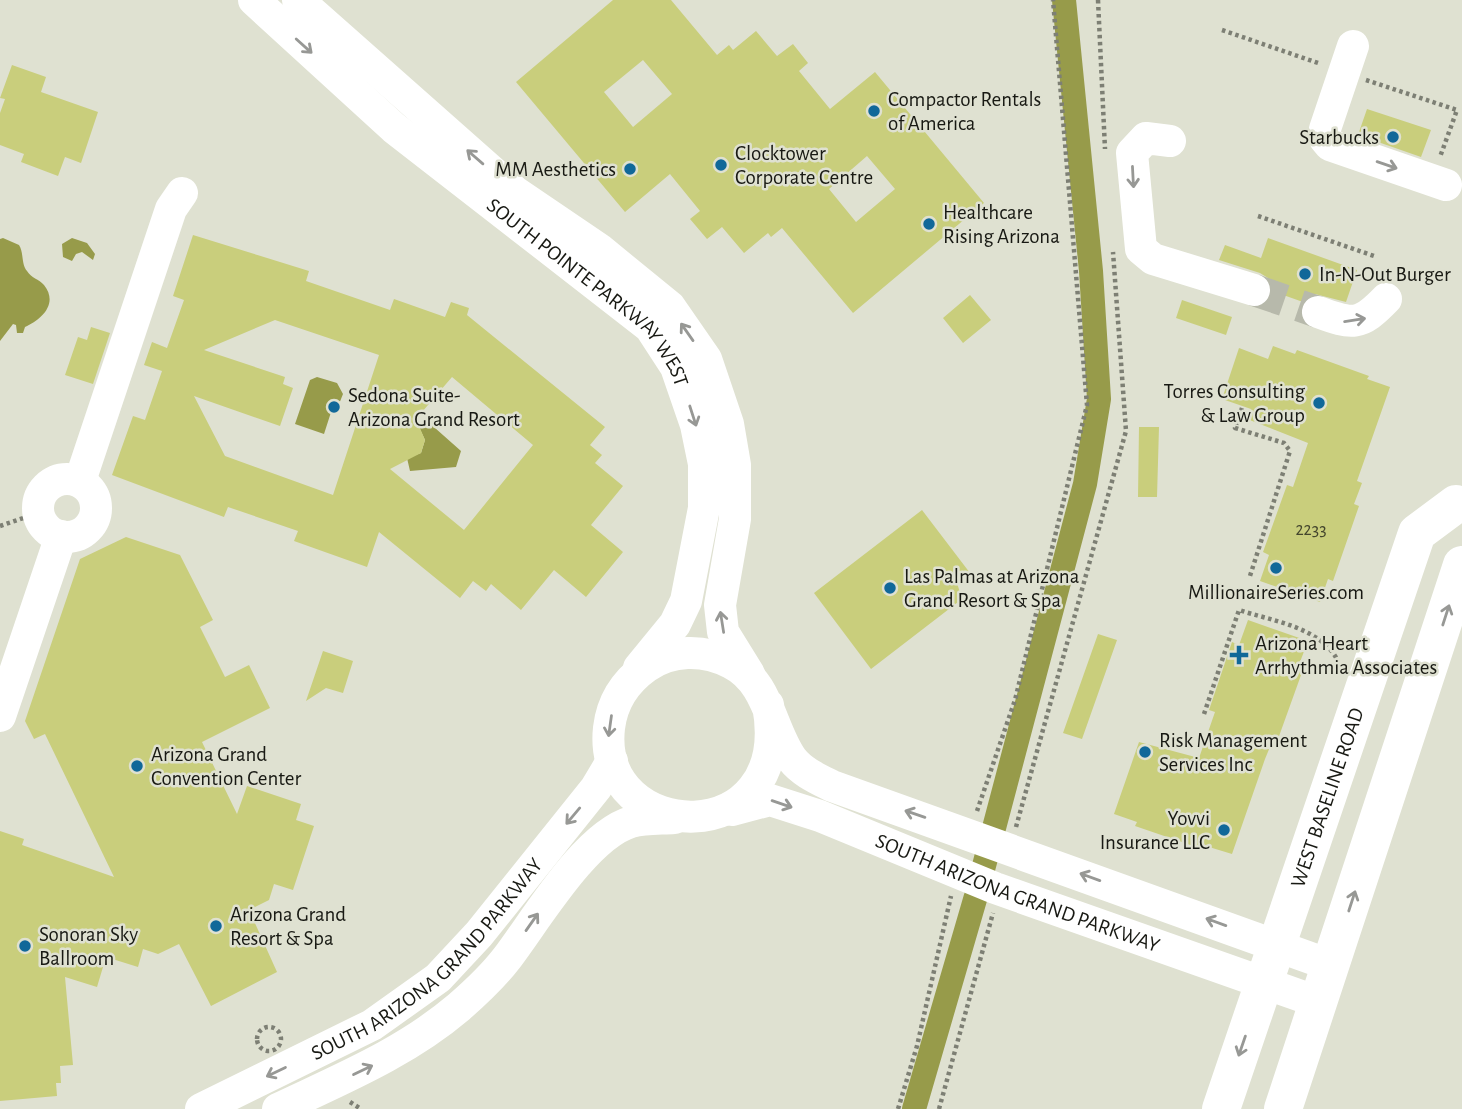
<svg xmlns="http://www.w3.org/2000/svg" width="1462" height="1109" font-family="'Alegreya Sans',sans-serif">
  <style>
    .water { fill: #979b4a }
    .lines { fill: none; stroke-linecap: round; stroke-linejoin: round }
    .canal { stroke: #979b4a; stroke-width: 24 }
    .building { fill: #c9ce7c; fill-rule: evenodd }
    .minor-tunnel { stroke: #b7b9ab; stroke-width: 32; stroke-dasharray: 32 16; stroke-linecap: butt }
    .path { stroke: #7d7f74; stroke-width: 4.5; stroke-dasharray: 3.5 3.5; stroke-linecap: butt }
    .minor { stroke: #fff; stroke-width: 32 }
    .major { stroke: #fff; stroke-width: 38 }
    .oneway { stroke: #979895 }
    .poi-dot { fill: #116899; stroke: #dfe1d1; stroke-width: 2.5 }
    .labels { text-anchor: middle; stroke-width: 5; stroke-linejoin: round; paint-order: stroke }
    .number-label { font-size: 18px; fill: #44462d }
    .poi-label { font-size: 21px; fill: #181913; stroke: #dfe1d1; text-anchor: start }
    .street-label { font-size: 21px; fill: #181913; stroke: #dfe1d1 }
  </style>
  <rect width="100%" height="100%" fill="#dfe1d1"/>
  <!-- water -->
  <path class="water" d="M3,238L19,245C24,253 21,264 27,271C31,278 39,279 44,285C59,304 41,320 25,327L23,333H17L16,325L13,324L0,341V239Z
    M72,238L87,243L95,254L93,260L82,252L76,254L72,261L63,257L62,244Z
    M317,377L337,383L343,394L339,404L333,406L324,434L295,424L310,380Z
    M426,420L461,451L456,467L410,471L407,458L421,453L425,440L419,427Z"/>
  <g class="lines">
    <!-- canal -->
    <path class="canal" d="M914,1109L976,896L1085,484L1099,399L1091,271L1064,0"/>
  </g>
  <!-- building -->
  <path class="building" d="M613,0H671L717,55L729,45L733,50L756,31L777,56L793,44L808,63L799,71L830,109L875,72L984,203L853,313L782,228L771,237L768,233L744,253L722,227L707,239L690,219L700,211L670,174L625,212L516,82ZM643,60L672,94L633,127L604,92ZM867,156L895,189L856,222L829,189Z
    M12,65L46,77L41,92L98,112L81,163L65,157L58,176L21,162L24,154L0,145V113L5,99L0,98Z
    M1367,109L1431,130L1421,157L1358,135Z
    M193,235L309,271L306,281L390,310L394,299L445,317L451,302L469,308L467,315L605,427L590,445L602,455L595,463L623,486L591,525L623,552L586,597L554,570L521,610L491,584L486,591L473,581L460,598L379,532L367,567L294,541L298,531L228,507L224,517L112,475L133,416L145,420L162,371L144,365L152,342L167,348L184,300L173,296ZM275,320L379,355L333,495L225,456L194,396L280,426L293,388L283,384L285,377L204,350ZM452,377L533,445L464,530L390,469L421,453L425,440L416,419Z
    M1268,238L1357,270L1346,302L1315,294L1303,302L1272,291L1268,278L1260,273L1219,260L1225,245L1261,258Z
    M970,295L991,320L963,343L943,318Z
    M1182,300L1232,317L1226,335L1176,318Z
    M91,327L110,333L93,384L65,375L78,337L87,340Z
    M1273,346L1295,354L1297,350L1369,376L1367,379L1390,387L1357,481L1362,483L1354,504L1359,506L1333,581L1328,579L1320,602L1260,581L1269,555L1263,552L1287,485L1293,487L1308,443L1247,419L1251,409L1222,399L1239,348L1268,359Z
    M1139,427H1159L1157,497H1138Z
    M922,510L970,573L957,583L962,599L871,669L814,593Z
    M126,537L180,555L213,620L200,627L225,677L249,665L270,708L202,742L237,814L247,786L301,804L296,820L314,826L293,890L274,884L269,900L249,910L277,972L211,1006L179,944L158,954L143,949L138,967L106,957L97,987L65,977L73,1065L60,1066L61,1083H56L57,1096L0,1101V831L24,839L22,845L114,877L45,734L34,739L25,721L80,559Z
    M1248,620L1308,641L1300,662L1305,664L1278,739L1274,737L1265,759L1232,854L1209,847L1208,851L1135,826L1137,822L1114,814L1139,742L1199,758L1215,712L1209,710L1232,642L1239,645Z
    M1098,634L1117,640L1082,739L1063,733Z
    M323,651L353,661L343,693L326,688L306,701Z"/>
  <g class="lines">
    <!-- minor-tunnel -->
    <path class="minor-tunnel" d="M1254,290L1318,312"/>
    <!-- path -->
    <path class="path" d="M1098,0L1105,149
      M1222,30L1321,64
      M1366,80L1457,110L1440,157
      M1258,216L1377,257
      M1242,408L1235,428L1284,443L1290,451L1249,579
      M0,526L38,513
      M1204,714L1239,610C1272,621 1321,627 1338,661
      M977,811L1015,700L1087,405L1053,0
      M1016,827L1126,431L1113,252
      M257 1039a12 12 0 1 1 24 0a12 12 0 1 1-24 0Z
      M350,1102L361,1109
      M898,1109L917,1046L951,896
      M939,1109L993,913"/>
    <!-- minor -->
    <g class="minor">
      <path id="s1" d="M254,0L394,128L650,327L676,367L696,425L704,464V508L686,601L675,624L639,668"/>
      <path d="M298,0L515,192L599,249L670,307L706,359L728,424L735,465V519L720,605L723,632L749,674"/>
      <path d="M1353,46L1325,129V139L1330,145L1446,185"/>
      <path d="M1170,141L1146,138L1132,153L1141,249L1153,259L1254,290"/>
      <path d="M1318,312C1353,325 1360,326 1386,299"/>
      <circle cx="67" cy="508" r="29"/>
      <path d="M80,481L171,209L182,193"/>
      <path d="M768,705C796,855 596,845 609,728C612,702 625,682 646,667C671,649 704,649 731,663C769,682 770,728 792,759C802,772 818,779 832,786L1330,965"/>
      <path d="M0,716L61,536"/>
      <path id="s2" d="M732,810L770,800L820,816L995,888L1318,1002"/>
      <path id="s3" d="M201,1109L372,1025L438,978L479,934L596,788L612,761"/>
      <path d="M278,1109C341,1079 405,1053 459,1007C475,993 494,975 507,958C536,920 585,836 631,822C644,818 661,819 674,818"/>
    </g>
    <!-- major -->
    <g class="major">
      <path id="s4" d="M1221,1109L1417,533L1456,504"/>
      <path d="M1283,1109L1462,565"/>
    </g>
  </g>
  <!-- one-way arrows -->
  <defs><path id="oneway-shaft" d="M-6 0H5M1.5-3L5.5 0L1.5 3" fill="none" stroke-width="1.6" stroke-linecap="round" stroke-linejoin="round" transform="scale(1.75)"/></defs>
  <g class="oneway">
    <use href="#oneway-shaft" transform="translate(304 46) rotate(42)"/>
    <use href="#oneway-shaft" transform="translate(475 157) rotate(-139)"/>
    <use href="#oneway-shaft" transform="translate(1387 165) rotate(19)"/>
    <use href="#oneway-shaft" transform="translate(1133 177) rotate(87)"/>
    <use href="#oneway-shaft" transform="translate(1355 320) rotate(-9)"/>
    <use href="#oneway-shaft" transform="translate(687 332) rotate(-125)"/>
    <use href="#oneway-shaft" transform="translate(693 416) rotate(72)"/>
    <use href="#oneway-shaft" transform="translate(1446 615) rotate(-72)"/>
    <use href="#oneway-shaft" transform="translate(722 622) rotate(-99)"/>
    <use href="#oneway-shaft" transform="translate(610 726) rotate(98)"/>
    <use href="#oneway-shaft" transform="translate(782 804) rotate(19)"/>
    <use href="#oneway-shaft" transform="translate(915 814) rotate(-161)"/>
    <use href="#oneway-shaft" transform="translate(573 816) rotate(130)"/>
    <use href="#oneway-shaft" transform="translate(1090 877) rotate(-160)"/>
    <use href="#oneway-shaft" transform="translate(1352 901) rotate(-72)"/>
    <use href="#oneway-shaft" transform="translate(532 922) rotate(-55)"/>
    <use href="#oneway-shaft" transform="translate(1216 922) rotate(-160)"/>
    <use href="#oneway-shaft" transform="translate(1242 1046) rotate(109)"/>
    <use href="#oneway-shaft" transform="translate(363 1070) rotate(-26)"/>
    <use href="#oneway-shaft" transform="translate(276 1072) rotate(154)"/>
  </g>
  <!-- markers -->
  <g class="poi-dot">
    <circle cx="874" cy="111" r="7"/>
    <circle cx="1393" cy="137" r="7"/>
    <circle cx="721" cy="165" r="7"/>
    <circle cx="630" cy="169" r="7"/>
    <circle cx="929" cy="224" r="7"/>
    <circle cx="1305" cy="274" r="7"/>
    <circle cx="1319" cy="403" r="7"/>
    <circle cx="334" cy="407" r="7"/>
    <circle cx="1276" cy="568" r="7"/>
    <circle cx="890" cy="588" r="7"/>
    <path d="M1235.5 644.5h7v7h7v7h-7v7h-7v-7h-7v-7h7z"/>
    <circle cx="1145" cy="752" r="7"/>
    <circle cx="137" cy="766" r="7"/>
    <circle cx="1224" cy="830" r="7"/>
    <circle cx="216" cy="926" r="7"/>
    <circle cx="25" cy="946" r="7"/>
  </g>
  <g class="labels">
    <!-- number labels -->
    <g class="number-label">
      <text x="1311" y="535">2233</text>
    </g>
    <!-- poi labels -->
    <g class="poi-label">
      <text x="888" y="106">Compactor Rentals<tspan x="888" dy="24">of America</tspan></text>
      <text x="1379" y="144" text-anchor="end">Starbucks</text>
      <text x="735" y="160">Clocktower<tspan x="735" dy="24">Corporate Centre</tspan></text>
      <text x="616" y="176" text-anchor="end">MM Aesthetics</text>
      <text x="943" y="219">Healthcare<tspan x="943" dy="24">Rising Arizona</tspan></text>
      <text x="1319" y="281">In-N-Out Burger</text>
      <text x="1305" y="398" text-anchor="end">Torres Consulting<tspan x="1305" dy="24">&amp; Law Group</tspan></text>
      <text x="348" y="402">Sedona Suite-<tspan x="348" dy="24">Arizona Grand Resort</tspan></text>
      <text x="904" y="583">Las Palmas at Arizona<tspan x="904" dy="24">Grand Resort &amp; Spa</tspan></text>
      <text x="1276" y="599" text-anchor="middle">MillionaireSeries.com</text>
      <text x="1255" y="650">Arizona Heart<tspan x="1255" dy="24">Arrhythmia Associates</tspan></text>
      <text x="1159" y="747">Risk Management<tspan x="1159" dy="24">Services Inc</tspan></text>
      <text x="151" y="761">Arizona Grand<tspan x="151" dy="24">Convention Center</tspan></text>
      <text x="1210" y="825" text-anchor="end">Yovvi<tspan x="1210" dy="24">Insurance LLC</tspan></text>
      <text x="230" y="921">Arizona Grand<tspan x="230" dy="24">Resort &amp; Spa</tspan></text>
      <text x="39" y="941">Sonoran Sky<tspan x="39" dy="24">Ballroom</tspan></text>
    </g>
    <!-- street labels -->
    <g class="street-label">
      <text dy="7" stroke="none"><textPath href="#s1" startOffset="446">SOUTH POINTE PARKWAY WEST</textPath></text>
      <text dy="7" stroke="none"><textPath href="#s4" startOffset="329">WEST BASELINE ROAD</textPath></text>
      <text dy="7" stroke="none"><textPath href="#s2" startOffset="304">SOUTH ARIZONA GRAND PARKWAY</textPath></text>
      <text dy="7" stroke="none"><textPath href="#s3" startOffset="275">SOUTH ARIZONA GRAND PARKWAY</textPath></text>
    </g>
  </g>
</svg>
